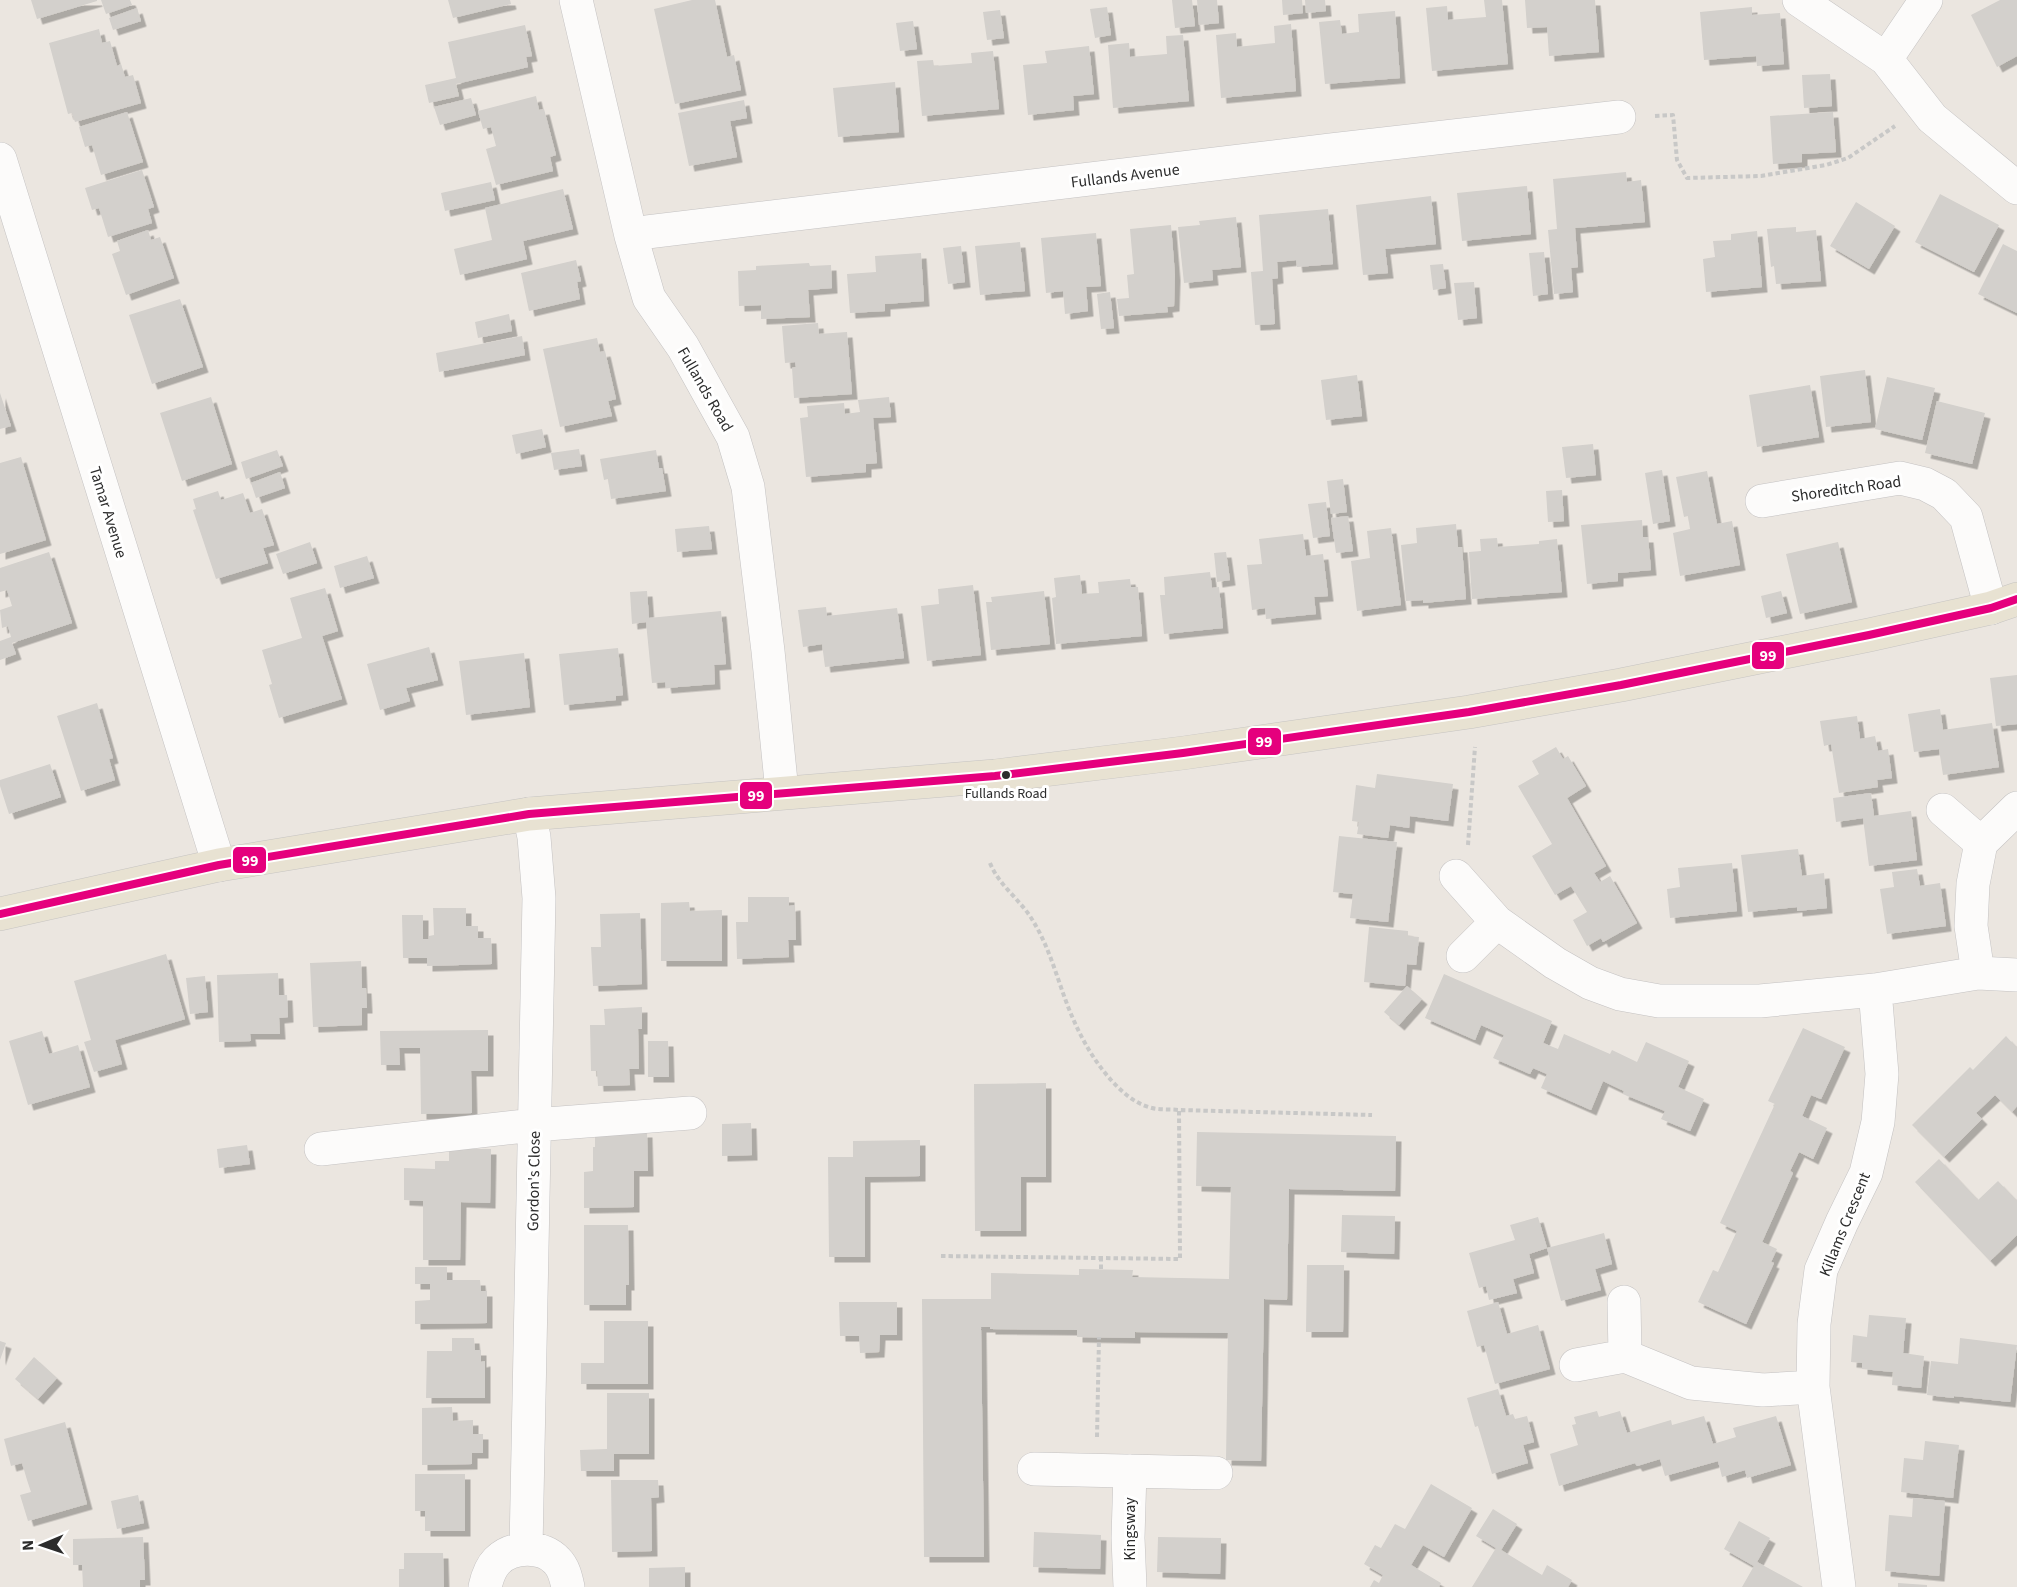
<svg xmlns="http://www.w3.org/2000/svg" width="2017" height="1587" font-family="'Source Sans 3',sans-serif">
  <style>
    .building { fill: #d3d0cc; filter: url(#shadow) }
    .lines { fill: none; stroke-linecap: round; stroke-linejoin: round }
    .minor-casing { stroke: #c4c2c2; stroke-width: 34 }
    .major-casing { stroke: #c6c4c2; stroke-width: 34 }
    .path { stroke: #c8c8c7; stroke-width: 4; stroke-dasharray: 4.5 3; stroke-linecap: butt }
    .minor { stroke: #fcfbfa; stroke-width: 33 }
    .major { stroke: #e8e2d2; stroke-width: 33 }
    .bus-1-casing { stroke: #fff; stroke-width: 12 }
    .bus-1 { stroke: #e5007d; stroke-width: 8 }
    .bus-dot { fill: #2c2c2c; stroke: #fff; stroke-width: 2 }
    .labels { text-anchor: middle; stroke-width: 6; stroke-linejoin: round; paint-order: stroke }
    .bus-label { font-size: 14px; fill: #2c2c2c; stroke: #fff }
    .street-label { font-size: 16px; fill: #2c2c2c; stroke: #fff }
    .line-badge { stroke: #fff; stroke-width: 2 }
    .badge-label { font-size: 16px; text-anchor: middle; font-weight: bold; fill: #fff }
  </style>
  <defs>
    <filter id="shadow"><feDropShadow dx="5.5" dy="5.5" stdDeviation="0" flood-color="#0004"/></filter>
  </defs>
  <rect width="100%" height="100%" fill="#ebe6e0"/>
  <!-- building -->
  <path class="building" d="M31,0H97V1L37,19Z
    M101,0H130L132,5L106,14Z
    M448,0H510L511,4L453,18Z
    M692,0H715L727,57L734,55L741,90L675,104L654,9Z
    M1172,0H1192L1195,26L1175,28Z
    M1197,0H1217L1219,23L1199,25Z
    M1282,0H1302L1303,13L1283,15Z
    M1305,0H1325L1326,11L1306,13Z
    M1484,0H1502L1508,64L1432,71L1426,8L1447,6L1448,20L1486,17Z
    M1525,0H1595L1599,52L1549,56L1547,27L1527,28Z
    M2000,0H2017V56L1997,67L1971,15Z
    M1107,7L1111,35L1095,38L1090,9Z
    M1752,7V15L1780,13L1784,64L1757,66L1756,56L1704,60L1700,12Z
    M137,8L141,21L113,30L109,18Z
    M1000,10L1004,38L987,40L983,12Z
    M1395,11L1400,78L1325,84L1319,22L1340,20L1342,34L1359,32L1358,14Z
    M913,21L917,49L900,51L896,23Z
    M1291,24L1296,91L1221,98L1216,35L1236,33L1237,47L1275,43L1274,26Z
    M525,25L532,56L526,57L528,67L456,84L459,96L429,103L425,85L456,78L448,42Z
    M99,29L102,43L110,41L117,66L121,64L125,77L133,75L141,103L75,122L72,113L68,114L49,43Z
    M1183,35L1189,101L1113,108L1108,45L1129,43L1130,57L1167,54L1166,36Z
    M1089,46L1094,94L1073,96L1074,110L1028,115L1023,65L1047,63L1045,51Z
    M993,51L999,109L922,116L917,61L933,60L934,66L972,63L971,53Z
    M1830,74L1832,106L1804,108L1802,75Z
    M895,82L899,132L838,137L833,88Z
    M536,96L539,110L544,109L556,155L550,157L553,171L496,185L486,149L496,146L491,127L483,129L478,111Z
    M471,98L476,115L440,125L434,107Z
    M744,100L747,118L730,121L737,157L689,166L678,113Z
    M127,112L143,162L101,175L92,145L85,147L79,127Z
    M1833,112L1836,152L1802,154V162L1773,164L1770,116Z
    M142,170L154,207L148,209L152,223L108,237L99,208L92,210L85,188Z
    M1626,172L1627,182L1641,180L1645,222L1575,228L1578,267L1571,268L1573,292L1554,294L1548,230L1557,229L1553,179Z
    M491,182L495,200L445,211L441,193Z
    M1527,186L1531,234L1462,241L1457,193Z
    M563,189L573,229L523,241L527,259L460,275L454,249L492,240L485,208Z
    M1940,194L1999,225L1974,272L1915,242Z
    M1431,196L1436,244L1385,249L1388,273L1363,275L1356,205Z
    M1856,202L1895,226L1869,269L1830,246Z
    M1328,209L1333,264L1297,267L1296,260L1277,262L1278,278L1272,279L1275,324L1255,325L1251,272L1263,271L1259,215Z
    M1236,217L1241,267L1212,270L1213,280L1184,283L1178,227L1200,225L1199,221Z
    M1171,225L1175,275L1174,306L1167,307L1168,312L1119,316L1117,299L1129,298L1127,275L1134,274L1130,229Z
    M1796,227V232L1816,230L1821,281L1776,284L1774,266L1771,267L1767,229Z
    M148,230L151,240L160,237L174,278L126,295L112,254L120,251L117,241Z
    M1757,231L1762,287L1706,292L1703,259L1715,257L1713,241L1731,240V234Z
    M1096,233L1101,286L1086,287L1088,311L1065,314L1063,291L1046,293L1041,238Z
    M1020,242L1025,291L980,295L975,246Z
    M2003,244L2017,251V313L1978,294Z
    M961,246L965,282L948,284L943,248Z
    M1544,252L1548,294L1533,296L1529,253Z
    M921,253L924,301L885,304V311L850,313L847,274L876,272L875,256Z
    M576,260L581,281L577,282L580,299L529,311L521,273Z
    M809,263L810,266L831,265L832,288L808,290L810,317L761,319V305L739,306L738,271L756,270V266Z
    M1443,264L1446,288L1433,290L1430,265Z
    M1474,282L1477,318L1458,320L1454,283Z
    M1110,292L1114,328L1101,329L1097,294Z
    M180,299L203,367L152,384L129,315Z
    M509,314L512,331L478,338L475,322Z
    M818,323L819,334L847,332L852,394L794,398L792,368L796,367L795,362L785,363L782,326Z
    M522,336L525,355L439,372L436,353Z
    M597,338L600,352L605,351L616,399L608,401L612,416L560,427L543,349Z
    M1865,370L1871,422L1826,427L1820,376Z
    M1357,375L1362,416L1326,420L1321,380Z
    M1887,377L1935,388L1922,440L1875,429Z
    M1810,385L1819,437L1757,447L1749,395Z
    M0,393L11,426L0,429Z
    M211,397L232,464L182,481L160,413Z
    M889,397L891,417L873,418L877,463L866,464V472L806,477L800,418L808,417L807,406L844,403L845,414L860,412L858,400Z
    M1937,401L1985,413L1972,464L1925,453Z
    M542,429L546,447L516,454L512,435Z
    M1593,444L1596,475L1566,478L1562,447Z
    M579,449L582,466L554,470L551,453Z
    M277,450L283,466L246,479L241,462Z
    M656,450L659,468H662L666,491L611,499L608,479L604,480L600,459Z
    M21,457L46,540L0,554V463Z
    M1662,470L1670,521L1653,524L1645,473Z
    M1707,471L1717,524L1732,521L1740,565L1680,576L1673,533L1690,529L1688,516L1684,517L1676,477Z
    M280,472L285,488L256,498L251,483Z
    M1343,479L1347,512L1331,514L1327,481Z
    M1562,490L1564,521L1548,522L1546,491Z
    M218,491L221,500L243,493L250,513L262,509L274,545L263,548L268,563L216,579L193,510L196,509L193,499Z
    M1326,502L1330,536L1313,538L1308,504Z
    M1348,516L1353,551L1336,553L1331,518Z
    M1642,520L1643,537H1648L1651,570L1618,573V581L1587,584L1581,525Z
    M1456,524L1458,547H1462L1466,599L1423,603V600L1406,601L1401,545L1417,543L1416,528Z
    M709,526L712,549L677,552L675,529Z
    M1391,528L1401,605L1357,611L1351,561L1370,558L1367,531Z
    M1303,534L1306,556L1323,554L1328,596L1314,597L1316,614L1266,619L1265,608L1252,610L1247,565L1262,564L1259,539Z
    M1497,538L1498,547L1539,544V541L1557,539L1562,592L1472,599L1469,552L1481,551L1480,539Z
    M310,542L317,563L283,574L276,554Z
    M1838,542L1852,602L1800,614L1786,554Z
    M49,552L72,623L12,643L16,654L0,660V641L11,637L8,626L2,628L0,610L12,606L7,590L0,592V568Z
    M1226,552L1230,580L1217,582L1214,553Z
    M367,556L374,578L340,588L334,566Z
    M1210,572L1212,588L1219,587L1223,628L1164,634L1160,595H1165L1164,577Z
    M1080,575L1082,594L1099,593L1098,582L1130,579L1131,587H1138L1142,636L1056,644L1052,598L1056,597L1054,578Z
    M973,585L981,655L927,661L921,606L939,604L938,589Z
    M325,588L338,631L322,636L342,699L279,718L269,685L272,684L262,650L302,638L290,598Z
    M647,591L649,618L721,611L726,664L714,665L715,684L666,688L665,682L652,683L646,622L632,624L630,592Z
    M1044,591L1050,644L991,650L986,602H992L991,597Z
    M1781,591L1787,613L1766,618L1761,596Z
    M826,607L827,616L897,608L904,658L825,667L822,644L803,647L798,610Z
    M429,647L438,680L406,688L410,701L380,710L367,664Z
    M618,648L623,695L616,696V700L564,705L559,654Z
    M524,653L530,707L466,715L459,661Z
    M2017,675V724L1996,726L1990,678Z
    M97,703L113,758L109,759L115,780L81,791L57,716Z
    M1940,709L1943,730L1992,723L1999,767L1943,775L1939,749L1914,752L1908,714Z
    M1857,716L1860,739L1875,736L1878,751L1888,749L1892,778L1877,780L1878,787L1839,793L1831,744L1824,746L1820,721Z
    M1556,747L1563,759L1568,756L1586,786L1567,798L1606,866L1594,873L1600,882L1610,876L1637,923L1603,942L1601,938L1587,946L1573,920L1587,912L1571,886L1555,895L1532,856L1552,844L1518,786L1539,774L1532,761Z
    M50,764L61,797L9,814L0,786V780Z
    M1377,774L1453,784L1448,821L1410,816L1409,828L1390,825L1388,838L1357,834L1359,822L1352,821L1356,785L1375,788Z
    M1871,793L1874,816L1911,811L1917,860L1869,866L1863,818L1836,822L1833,798Z
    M1339,836L1397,842L1388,922L1350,918L1353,894L1333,892Z
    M1798,849L1802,876L1824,873L1827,908L1797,911V907L1748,912L1741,855Z
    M1732,863L1737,911L1670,918L1667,889L1680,887L1678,868Z
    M1917,869L1920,886L1940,883L1946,926L1887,934L1880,889L1894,887L1892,872Z
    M748,897H789V906L795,905L796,940H788L789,957L737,959L736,922H748Z
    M689,902L690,911L722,910V961H661V903Z
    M433,908H466V926H478V938H491L492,964L427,966V958H403L402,915H423V939H429V936L434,935Z
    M640,913L642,984L593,986L591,947H601L600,914Z
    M1369,927L1408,931V936L1419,937L1416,965L1407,964L1405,986L1364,982Z
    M166,954L185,1019L115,1040L122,1064L94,1072L84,1042L91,1040L74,981Z
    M361,961L362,988H366L367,1008H362V1025L313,1027L310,963Z
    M278,973L279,995H287L288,1017L279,1018L280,1034H250L251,1041L219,1042L217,975Z
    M1444,974L1552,1021L1543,1043L1558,1049L1564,1034L1610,1054L1612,1050L1637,1062L1646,1042L1689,1061L1678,1087L1704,1099L1690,1131L1661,1119L1665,1111L1623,1094L1624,1091L1603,1081L1591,1110L1541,1088L1547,1074L1533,1068L1530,1074L1493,1058L1504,1035L1481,1025L1475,1040L1425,1018Z
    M205,976L208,1012L190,1014L186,978Z
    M1407,986L1422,999L1399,1025L1384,1012Z
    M642,1007V1029H638L639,1069H629L630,1085L598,1086L597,1071H591L590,1025H605L604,1009Z
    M1803,1028L1845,1047L1821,1099L1811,1095L1802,1116L1827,1128L1813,1159L1799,1152L1790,1171L1793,1173L1762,1242L1777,1249L1771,1262L1774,1263L1746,1324L1698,1302L1713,1270L1718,1272L1737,1231L1720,1223L1775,1104L1768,1101Z
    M488,1030V1071H471L472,1113L421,1114L420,1048H399L400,1065H381L380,1031Z
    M42,1031L49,1054L78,1045L90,1087L28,1105L9,1041Z
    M2006,1036L2017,1048V1106L2012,1112L1995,1095L1976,1113L1982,1119L1944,1157L1912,1125L1970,1067L1973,1070Z
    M648,1041H668L669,1077H648Z
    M1046,1083V1177H1021V1231H975L974,1084Z
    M751,1123L752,1155L722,1156V1124Z
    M595,1132H647L648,1171H634V1207L584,1208V1172L593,1171V1147H595Z
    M1197,1132L1396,1136L1395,1191L1289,1189L1287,1300L1264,1299L1261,1461L1226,1460L1228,1333L1135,1332V1338L1077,1337V1330L990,1329V1327H981L984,1557H924L922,1299H991V1273L1079,1275V1269L1133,1270L1132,1277L1229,1279L1231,1187L1196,1186Z
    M920,1140V1176L865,1177V1257H829L828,1157H853V1141Z
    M247,1145L250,1164L219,1168L217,1149Z
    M449,1149H491L490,1203L461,1202L460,1260H423V1201L404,1200V1168L435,1169V1161H449Z
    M1939,1159L1978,1200L1998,1181L2017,1201V1235L1990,1261L1915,1182Z
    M1342,1215L1395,1216L1394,1254L1341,1252Z
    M1538,1217L1547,1248L1529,1254L1534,1273L1513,1279L1517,1293L1489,1300L1486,1286L1479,1288L1469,1253L1515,1240L1510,1225Z
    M584,1225H628L629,1285H626V1305H584Z
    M1604,1233L1612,1264L1595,1269L1601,1290L1561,1301L1547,1248Z
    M1307,1265H1344L1343,1332H1306Z
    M415,1267H447V1280H480L481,1291H487V1323L415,1324V1301L430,1300V1284H415Z
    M839,1302H897V1335H880L879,1352L860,1353L859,1336H840Z
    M1498,1302L1507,1334L1538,1325L1550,1369L1495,1384L1484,1345L1477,1347L1467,1311Z
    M1869,1315L1906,1318L1903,1353L1924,1356L1921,1388L1892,1385L1893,1372L1862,1369V1363L1851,1362L1853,1335L1867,1337Z
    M604,1321H648V1384H581V1363H604Z
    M452,1338H474L475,1350H481V1362L485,1361V1398H426L427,1351H452Z
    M1960,1338L2017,1345L2010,1402L1954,1396V1398L1927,1395L1931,1361L1958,1364Z
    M0,1341L6,1343L0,1360Z
    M34,1357L57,1378L38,1399L15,1379Z
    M1498,1389L1506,1416L1513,1414L1515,1419L1527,1416L1534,1442L1523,1445L1528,1463L1492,1474L1478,1426L1475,1427L1467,1398Z
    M607,1393H649V1454H614V1471H581L580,1450L607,1449Z
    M452,1407L453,1421L473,1420V1434H483V1453H472V1464L422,1465V1408Z
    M1597,1411L1599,1417L1620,1411L1627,1433L1671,1420L1672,1425L1704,1416L1713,1444L1736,1437L1733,1428L1776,1416L1791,1465L1747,1478L1745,1470L1722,1477L1718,1461L1665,1476L1660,1459L1637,1466L1635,1463L1559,1486L1550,1454L1578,1445L1572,1425L1576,1424L1574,1417Z
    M65,1422L87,1504L28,1521L20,1495L31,1492L27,1480L22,1463L11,1466L4,1439Z
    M1925,1441L1959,1445L1953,1498L1901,1492L1904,1458L1923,1460Z
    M415,1474H465V1531H425V1511H415Z
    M611,1480H658L659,1497L651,1498L652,1551L612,1552Z
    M1431,1484L1472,1508L1444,1557L1423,1545L1411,1565L1441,1583L1439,1587H1370L1374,1580L1379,1583L1383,1575L1364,1564L1375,1545L1381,1548L1395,1524L1405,1529Z
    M138,1495L144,1523L117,1529L111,1501Z
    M1913,1498L1945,1501L1939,1576L1885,1571L1889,1515L1912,1517Z
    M1493,1509L1517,1524L1501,1550L1542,1575L1547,1565L1572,1580L1568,1587H1472L1496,1548L1476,1536Z
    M1739,1521L1770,1538L1757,1562L1803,1587H1742L1754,1566L1724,1549Z
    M1034,1532L1101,1535L1100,1569L1033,1567Z
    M143,1537L145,1580H140V1587H83L82,1565H73V1539Z
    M1158,1537L1221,1538L1220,1574L1157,1572Z
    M404,1553H443L444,1587H399V1569H404Z
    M685,1567V1587H649V1568Z
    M1898,1583L1927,1585V1587H1898Z"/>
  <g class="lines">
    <defs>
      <path id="minor" d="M576,0L631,236L649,298L683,347L733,437L748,487L768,651L782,792
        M1799,0L1886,59L1926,0
        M1886,59L1932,118L2017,188
        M0,159L219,865
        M631,236L647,232L1331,150L1619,117
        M1762,501L1900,478L1925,484L1944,494L1966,517L1991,608
        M1943,810L1981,843
        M1456,876L1497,922L1555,963L1590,983L1620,994L1659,1001H1760L1875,990L1978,973L2017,975
        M1463,956L1497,922
        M1978,973L1971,926L1973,884L1981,843L2017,808
        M321,1149L534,1125L690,1113
        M1625,1356L1691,1383L1763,1390L1813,1387L1839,1587
        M1576,1365L1625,1356L1624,1302
        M1813,1387L1814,1324L1821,1270L1842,1222L1866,1173L1878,1122L1882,1074L1875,990
        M1034,1469L1216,1473
        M1130,1471L1128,1538L1130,1587
        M526,1549L539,898L534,837L529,814
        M485,1587C487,1578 490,1568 497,1561C512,1546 542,1545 557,1561C564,1568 566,1578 568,1587"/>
      <path id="major" d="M0,914L219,865L529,814L995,776L1183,753L1469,712L1621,685L1869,635L1991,608L2017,599"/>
    </defs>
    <!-- minor casing -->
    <use href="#minor" class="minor-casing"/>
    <!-- major casing -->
    <use href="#major" class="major-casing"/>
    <!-- path -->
    <path class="path" d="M1655,116L1673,115L1677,160L1687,178L1761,176L1826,165L1848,158L1895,126
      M1468,845L1475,747
      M990,863C999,886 1021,900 1033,921C1051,950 1058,983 1071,1014C1081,1038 1094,1061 1111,1080C1122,1092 1135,1104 1152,1108C1160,1110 1170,1109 1179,1110L1372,1115
      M941,1256L1180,1259L1179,1110
      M1101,1269V1257
      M1097,1437L1099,1337"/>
    <!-- minor -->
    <use href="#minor" class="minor"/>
    <!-- major -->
    <use href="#major" class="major"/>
    <defs>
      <path id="bus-1" d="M0,914L219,865L529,814L995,776L1183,753L1469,712L1621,685L1869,635L1991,608L2017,599"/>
    </defs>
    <!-- bus-1 casing -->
    <use href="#bus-1" class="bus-1-casing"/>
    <!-- bus-1 -->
    <use href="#bus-1" class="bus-1"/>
  </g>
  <!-- markers -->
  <circle class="bus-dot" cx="1006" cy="775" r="5"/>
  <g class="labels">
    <!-- bus labels -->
    <g class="bus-label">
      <text x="1006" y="798">Fullands Road</text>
    </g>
    <!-- street labels -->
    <g class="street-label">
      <text transform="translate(1125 175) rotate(-7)" y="6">Fullands Avenue</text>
      <text transform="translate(706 389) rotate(60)" y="6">Fullands Road</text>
      <text transform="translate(1846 488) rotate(-8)" y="6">Shoreditch Road</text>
      <text transform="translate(109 512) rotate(73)" y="6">Tamar Avenue</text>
      <text transform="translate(533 1181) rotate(-89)" y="6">Gordon's Close</text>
      <text transform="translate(1844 1224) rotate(-68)" y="6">Killams Crescent</text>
      <text transform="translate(1129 1529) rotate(-90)" y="6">Kingsway</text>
    </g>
  </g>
  <g class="line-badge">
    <rect x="1751" y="641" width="34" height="29" rx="6" fill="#e5007d"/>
    <rect x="1247" y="727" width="35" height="29" rx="6" fill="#e5007d"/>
    <rect x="739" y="781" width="34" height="29" rx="6" fill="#e5007d"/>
    <rect x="232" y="846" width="35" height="28" rx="6" fill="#e5007d"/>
  </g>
  <g class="badge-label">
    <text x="1768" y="661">99</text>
    <text x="1264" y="747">99</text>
    <text x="756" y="801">99</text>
    <text x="250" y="866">99</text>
  </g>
  <!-- north arrow -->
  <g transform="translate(42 1545) rotate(268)" stroke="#ffffff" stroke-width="4.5" paint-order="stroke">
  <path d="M0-4.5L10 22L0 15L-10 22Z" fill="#2c2c2c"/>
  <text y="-9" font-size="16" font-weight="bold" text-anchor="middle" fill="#2c2c2c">N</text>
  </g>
</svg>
